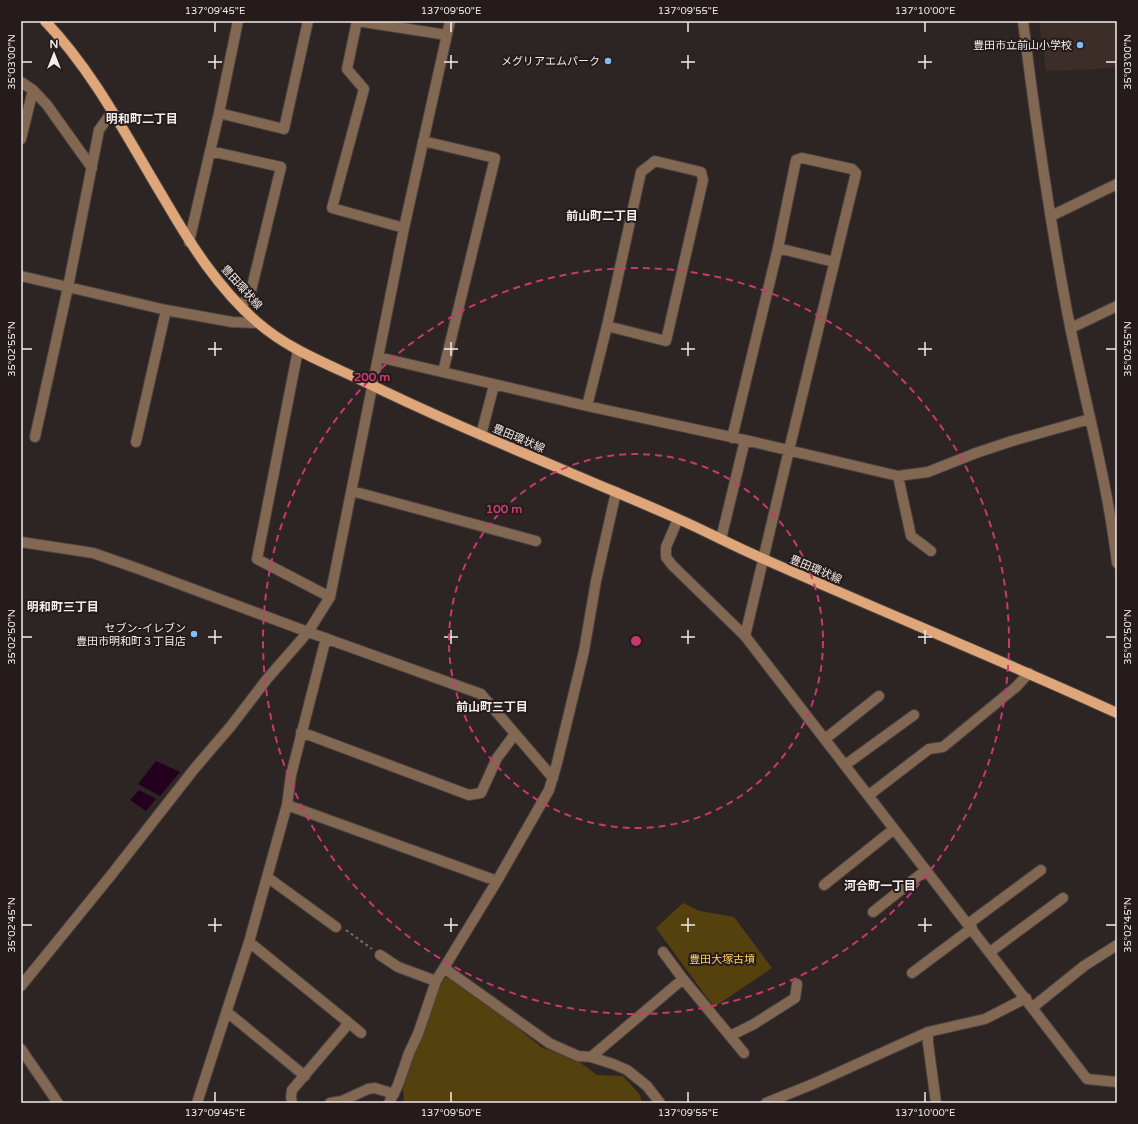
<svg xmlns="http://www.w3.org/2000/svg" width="1138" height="1124" font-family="'Varela Round','Noto Sans JP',sans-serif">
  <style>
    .built { fill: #3c2d29 }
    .green { fill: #54410e }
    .water { fill: #25001e }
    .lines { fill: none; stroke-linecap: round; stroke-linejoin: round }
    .minor-casing { stroke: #49413f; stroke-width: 12 }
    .major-casing { stroke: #49413f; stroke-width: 12 }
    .path { stroke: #756e6c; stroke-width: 2; stroke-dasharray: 3 3; stroke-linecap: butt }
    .minor { stroke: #826752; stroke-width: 10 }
    .major { stroke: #dea679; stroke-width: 10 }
    .ticks { fill: none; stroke: #f2eceb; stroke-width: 1.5 }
    .ring { fill: none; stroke: #c93871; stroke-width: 2; stroke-dasharray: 7 5 }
    .poi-dot { fill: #84bcfb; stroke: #241b1a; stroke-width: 1.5 }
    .labels { text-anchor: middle; stroke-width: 4; stroke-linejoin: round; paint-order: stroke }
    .poi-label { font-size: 11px; fill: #f2eceb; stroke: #241b1a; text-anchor: end }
    .street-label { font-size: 11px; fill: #f2eceb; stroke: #241b1a }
    .park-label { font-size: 11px; fill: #fcd063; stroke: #241b1a }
    .neighbourhood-label { font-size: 12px; font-weight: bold; fill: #f2eceb; stroke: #241b1a }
    .centre { fill: #c93871; stroke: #241b1a; stroke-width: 2 }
    .ring-label { font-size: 12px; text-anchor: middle; font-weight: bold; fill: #c93871; stroke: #241b1a; stroke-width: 4; stroke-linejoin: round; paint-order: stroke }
    .neatline { fill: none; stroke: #f2eceb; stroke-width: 1.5 }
    .ticks-label { font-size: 10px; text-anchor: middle; fill: #f2eceb }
  </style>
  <rect width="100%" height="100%" fill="#2d2523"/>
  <!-- built -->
  <path class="built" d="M1039,21H1117V68L1046,71Z"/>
  <!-- green -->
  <path class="green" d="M683,903L700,911L734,917L772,968L714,1007L656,928Z
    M449,977L495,1009L541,1047L578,1061L597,1075L623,1076L640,1095L642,1103H404L403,1090L414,1054L422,1037L436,981Z"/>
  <!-- water -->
  <path class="water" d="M156,761L180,772L160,796L138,784Z
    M139,790L156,799L146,811L130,800Z"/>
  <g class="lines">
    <defs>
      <path id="minor" d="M357,21L347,69L364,89L332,208L404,228
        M357,21L447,35
        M1023,21C1035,118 1049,215 1067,311C1083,395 1107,478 1117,563
        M21,82L33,90
        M219,113L284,129L308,21
        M21,139L33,90L47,105L92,168
        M423,141L495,158L443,372
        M210,151L281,167L250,295L241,306
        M1051,216L1117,184
        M189,242L219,113L238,21
        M778,248L834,262
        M21,276L166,310L232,322L258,323
        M1071,328L1117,306
        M298,350L257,559L330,597
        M378,357L587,406L745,440L898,476L928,472L976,453L1012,441L1090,419
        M587,406L607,326L641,172L655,161L701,172L703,180L666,341L607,326
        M481,435L494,385
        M35,437L68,287L99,130L112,112
        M732,438L778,248L796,160L802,158L852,169L856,173L789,450L745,636
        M136,442L166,310
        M898,476L911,536L931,551
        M352,491L536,541
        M678,519L666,547V557L672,565L745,636L1087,1079L1117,1082
        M721,539L745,440
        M21,542L93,553L139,569L308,632L481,694L553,778
        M301,732L469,795L481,793L497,758L515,734
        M825,739L879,696
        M845,765L914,715
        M869,795L929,749L943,747L1016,687L1029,673
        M287,805L497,881
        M267,877L336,927
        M824,885L894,829
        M873,912L926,870
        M968,924L1041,870
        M249,942L349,1023L292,1090L291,1097L292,1103
        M663,952L683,979
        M990,952L1063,898
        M380,955L398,967L436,981
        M444,968L549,1043L578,1056L591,1057L613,1064L627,1070L647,1086L660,1103
        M912,973L972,928
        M21,986L112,874L195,768L231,726L267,679L308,632L330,597L404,228L450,21
        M1033,1007L1084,966L1117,945
        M227,1012L305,1076
        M349,1023L361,1033
        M928,1032V1043L936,1103
        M730,1036L754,1024L795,998L797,984
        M21,1049L58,1103
        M591,1057L683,979L744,1053
        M197,1103L249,942L287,805L291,775L326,638
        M330,1103L342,1101L368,1089L375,1088L394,1094
        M389,1103L398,1085L409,1053L418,1034L436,981L497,881L549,790L557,763L584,651L596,581L616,492
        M766,1103L813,1084L928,1032L985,1019L1026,998"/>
      <path id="major" d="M45,21C95,73 129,141 166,202C191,245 219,289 257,322C288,349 325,363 361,380C428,413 497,442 566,471C603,487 640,502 676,518C706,531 735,547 766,560C883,612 1001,660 1117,713"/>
    </defs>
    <!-- minor casing -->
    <use href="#minor" class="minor-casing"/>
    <!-- major casing -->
    <use href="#major" class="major-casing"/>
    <!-- path -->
    <path class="path" d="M346,930L372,949"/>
    <!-- minor -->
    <use href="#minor" class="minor"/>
    <!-- major -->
    <use href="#major" class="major"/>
  </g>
  <!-- ticks -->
  <path class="ticks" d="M215,22V32M451,22V32M688,22V32M925,22V32M215,55V69M451,55V69M688,55V69M925,55V69M22,62H32M208,62H222M444,62H458M681,62H695M918,62H932M1106,62H1116M215,342V356M451,342V356M688,342V356M925,342V356M22,349H32M208,349H222M444,349H458M681,349H695M918,349H932M1106,349H1116M215,630V644M451,630V644M688,630V644M925,630V644M22,637H32M208,637H222M444,637H458M681,637H695M918,637H932M1106,637H1116M215,918V932M451,918V932M688,918V932M925,918V932M22,925H32M208,925H222M444,925H458M681,925H695M918,925H932M1106,925H1116M215,1092V1102M451,1092V1102M688,1092V1102M925,1092V1102"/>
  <!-- distance rings -->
  <g class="ring">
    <circle cx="636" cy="641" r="187"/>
    <circle cx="636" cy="641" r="373"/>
  </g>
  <!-- markers -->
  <g class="poi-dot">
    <circle cx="1080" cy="45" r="4"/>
    <circle cx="608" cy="61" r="4"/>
    <circle cx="194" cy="634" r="4"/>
  </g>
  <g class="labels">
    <!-- poi labels -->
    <g class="poi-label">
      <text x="1072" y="49">豊田市立前山小学校</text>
      <text x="600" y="65">メグリアエムパーク</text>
      <text x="186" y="632">セブン-イレブン<tspan x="186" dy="13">豊田市明和町３丁目店</tspan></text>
    </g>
    <!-- street labels -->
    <g class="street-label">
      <text transform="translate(242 287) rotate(48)" y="4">豊田環状線</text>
      <text transform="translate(519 438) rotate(23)" y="4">豊田環状線</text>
      <text transform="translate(816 569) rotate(23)" y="4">豊田環状線</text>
    </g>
    <!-- park labels -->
    <g class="park-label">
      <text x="722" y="963">豊田大塚古墳</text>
    </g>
    <!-- neighbourhood labels -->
    <g class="neighbourhood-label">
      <text x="142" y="123">明和町二丁目</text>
      <text x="602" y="220">前山町二丁目</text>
      <text x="63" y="611">明和町三丁目</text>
      <text x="492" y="711">前山町三丁目</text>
      <text x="880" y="890">河合町一丁目</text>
    </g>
  </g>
  <circle cx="636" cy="641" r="6" class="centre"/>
  <g class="ring-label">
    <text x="372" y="381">200 m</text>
    <text x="504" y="513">100 m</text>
  </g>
  <!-- border -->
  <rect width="1138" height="1124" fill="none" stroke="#241b1a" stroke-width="44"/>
  <!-- north arrow -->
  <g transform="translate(54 54)" stroke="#241b1a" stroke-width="3" paint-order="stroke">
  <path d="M0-3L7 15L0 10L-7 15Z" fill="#f2eceb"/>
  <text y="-6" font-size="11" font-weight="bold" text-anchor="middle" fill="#f2eceb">N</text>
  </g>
  <rect x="22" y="22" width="1094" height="1080" class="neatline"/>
  <g class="ticks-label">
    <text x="215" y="14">137°09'45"E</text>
    <text x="451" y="14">137°09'50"E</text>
    <text x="688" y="14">137°09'55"E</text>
    <text x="925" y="14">137°10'00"E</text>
    <text transform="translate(11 62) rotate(-90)" y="4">35°03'00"N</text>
    <text transform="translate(1127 62) rotate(-90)" y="4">35°03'00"N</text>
    <text transform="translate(11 349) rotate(-90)" y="4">35°02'55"N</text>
    <text transform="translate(1127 349) rotate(-90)" y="4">35°02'55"N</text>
    <text transform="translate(11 637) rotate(-90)" y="4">35°02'50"N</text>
    <text transform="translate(1127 637) rotate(-90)" y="4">35°02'50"N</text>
    <text transform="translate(11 925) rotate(-90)" y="4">35°02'45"N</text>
    <text transform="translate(1127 925) rotate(-90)" y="4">35°02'45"N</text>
    <text x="215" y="1116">137°09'45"E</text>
    <text x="451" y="1116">137°09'50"E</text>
    <text x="688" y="1116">137°09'55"E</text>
    <text x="925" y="1116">137°10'00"E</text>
  </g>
</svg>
